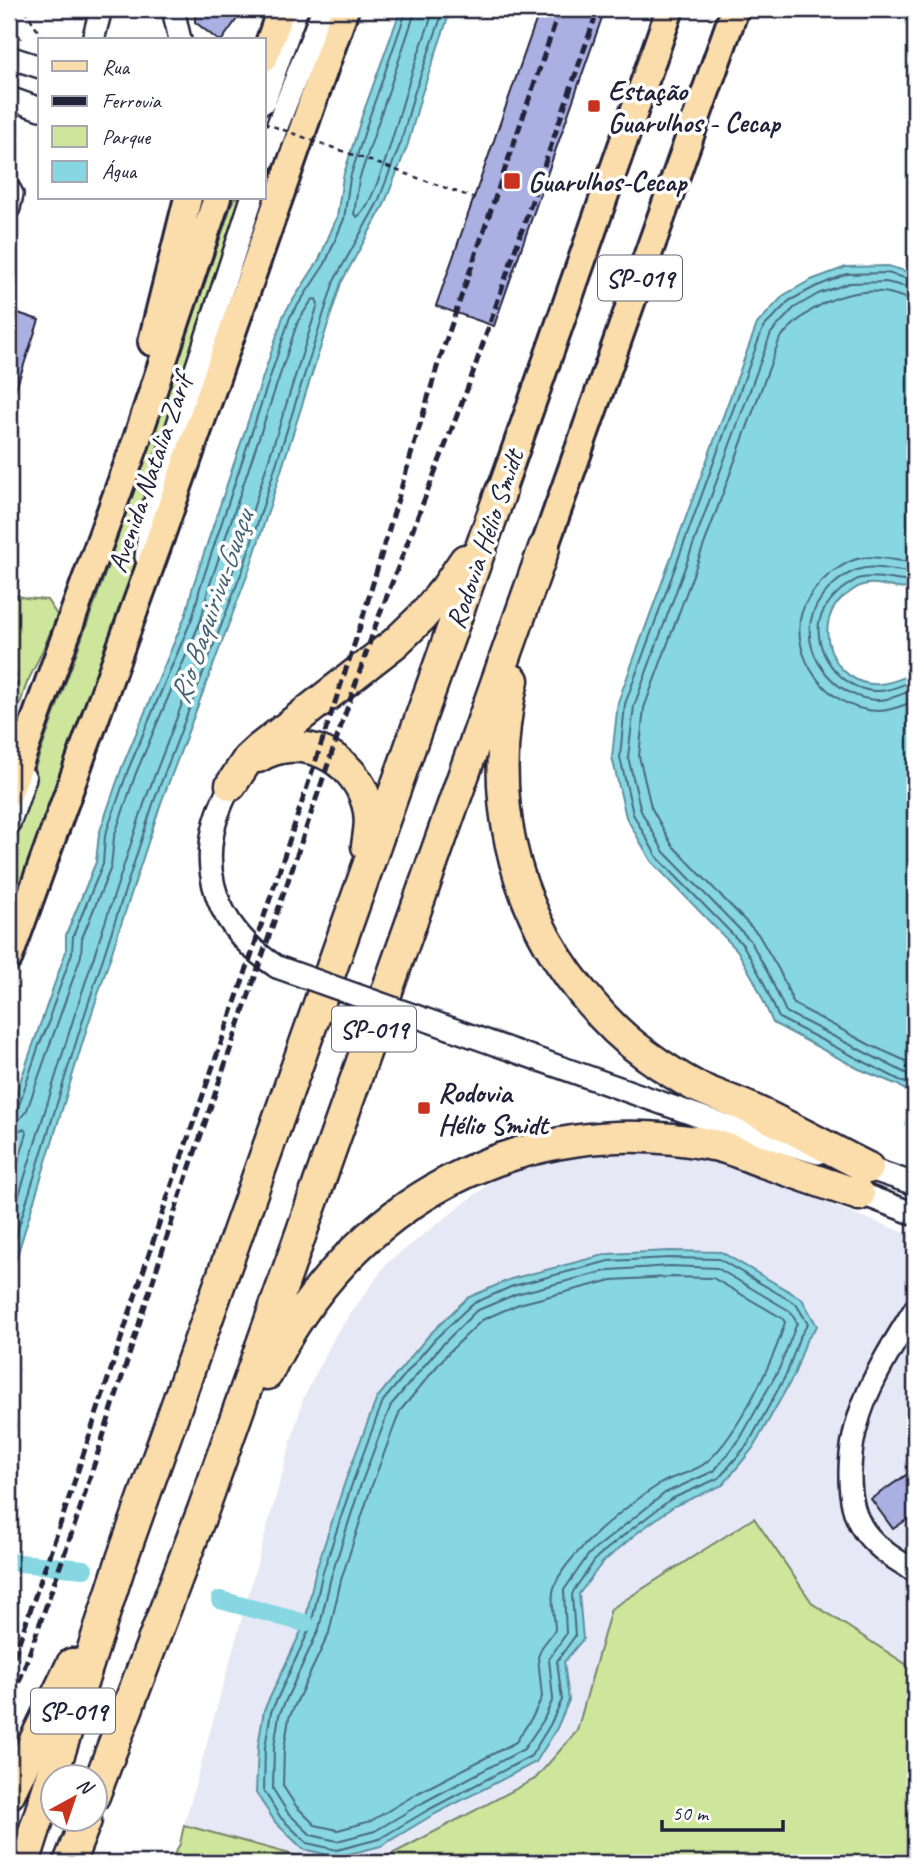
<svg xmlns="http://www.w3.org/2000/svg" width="924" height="1872" font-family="Caveat,sans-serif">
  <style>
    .built { fill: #e6e8f6 }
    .green { fill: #cde69b; stroke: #78846b; stroke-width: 2 }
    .water { fill: #86d7e2; stroke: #5e8f9f; stroke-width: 2 }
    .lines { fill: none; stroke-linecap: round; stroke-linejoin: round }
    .shore { stroke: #4a6a7e; stroke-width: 2 }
    .canal { stroke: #86d7e2; stroke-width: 18 }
    .building { fill: #aab1e2; stroke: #22223b; stroke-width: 2 }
    .minor-casing { stroke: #22223b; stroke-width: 26 }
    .major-casing { stroke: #22223b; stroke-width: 32 }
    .highway-casing { stroke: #22223b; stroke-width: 35 }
    .path { stroke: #22223b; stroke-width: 2.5; stroke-dasharray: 5 5; stroke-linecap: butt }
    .minor { stroke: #fff; stroke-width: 21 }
    .major { stroke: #fbddab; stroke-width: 26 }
    .highway { stroke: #fbddab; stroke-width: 30 }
    .rail { stroke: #22223b; stroke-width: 5; stroke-dasharray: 10 5; stroke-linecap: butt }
    .minor-bridge-casing { stroke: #22223b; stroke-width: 26; stroke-linecap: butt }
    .path-bridge { stroke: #22223b; stroke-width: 2.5; stroke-dasharray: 5 5; stroke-linecap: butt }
    .minor-bridge { stroke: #fff; stroke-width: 21 }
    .poi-dot { fill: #c8321e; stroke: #fff; stroke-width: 2.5 }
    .labels { text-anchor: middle; stroke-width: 7; stroke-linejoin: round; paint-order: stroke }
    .shield { fill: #fff; stroke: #646476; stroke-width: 2 }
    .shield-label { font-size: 26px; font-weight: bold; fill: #22223b }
    .poi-label { font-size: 28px; font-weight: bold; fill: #22223b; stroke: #fff; text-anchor: start }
    .street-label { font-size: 28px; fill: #22223b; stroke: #fff }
    .water-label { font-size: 30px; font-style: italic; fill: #456175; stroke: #fff }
  </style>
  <rect width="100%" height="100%" fill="#fff"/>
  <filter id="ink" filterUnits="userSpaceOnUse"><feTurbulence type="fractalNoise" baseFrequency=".0143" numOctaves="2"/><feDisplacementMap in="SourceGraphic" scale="14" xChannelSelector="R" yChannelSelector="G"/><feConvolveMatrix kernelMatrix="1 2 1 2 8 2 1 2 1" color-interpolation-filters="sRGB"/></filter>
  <g filter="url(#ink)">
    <!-- built -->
    <path class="built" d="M606,1149L696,1153L900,1231L915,1235V1863H169L180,1844L184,1825L303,1399L336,1334L387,1263L515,1164Z"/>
    <!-- green -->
    <path class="green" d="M234,198H245L145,508L137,565L9,913V839L103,580Z
      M9,593L26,598L47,600L57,615C48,639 38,661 27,683C20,700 22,708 9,724Z
      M754,1518L813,1604L915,1670V1863H375L535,1779L577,1731L611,1609Z
      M184,1825L323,1863H169L180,1844Z"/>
    <!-- water -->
    <path class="water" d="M401,9H451L421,96L408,144L384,205L341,283L250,568L161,803L88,1025L9,1282V1117L14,1099L66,951V935L96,862L99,834L122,767L186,614L193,586L284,314L319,260L337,217L343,177L362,116Z
      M888,266L915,274V587C898,593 881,580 863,585C858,586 853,590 849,593C806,619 833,688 879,684C891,684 904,677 915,673V1097L898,1085L859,1069L773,1023L755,982L737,950L651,861L626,817L612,757L618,702L757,324L784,295L811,280L846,267Z
      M670,1251L721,1252L802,1299L817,1326L806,1341L794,1375L753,1448L723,1485L674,1506L637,1533L602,1563L579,1594L583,1639L564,1662L569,1700L557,1728L536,1762L431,1816L381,1846L337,1857L303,1849L276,1823L256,1793L258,1746L264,1710L305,1623L315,1573L346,1479L377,1398L429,1335L467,1298L511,1279L608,1254Z"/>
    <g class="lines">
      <!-- shore -->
      <path class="shore" d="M416,9L359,180L354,214L357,217C376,206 398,117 406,92C414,64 425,36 434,9
        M915,281L887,273L847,274L815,287L789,301L763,328L625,704L620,757L633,814L657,857L743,945L762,979L779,1018L915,1088
        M915,289L886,282L849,283L818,294L794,308L771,333L634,706L628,757L641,811L664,852L750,940L769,975L786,1012L915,1078
        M915,300C904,299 894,293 883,292C840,288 807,308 780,338L644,708L639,756L651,807L672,845L758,934L779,970L794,1004L870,1045L915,1065
        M915,562C896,562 876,554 857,559C850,561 843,565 837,569C821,579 803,600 800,620C794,665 833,711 879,711C891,711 904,705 915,701
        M915,572C897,573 876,563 857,570C837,577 816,598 811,620C802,659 841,701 879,700C891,700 904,693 915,689
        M915,581C898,583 881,574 862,578C857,578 853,582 848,585C836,592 822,608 819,623C814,656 846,693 879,691C891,691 904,684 915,680
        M9,1113L14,1112L18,1108L39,1045L49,1023L50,1015L72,953L73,936L103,864L105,836L128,770L193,616L200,588L290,317L325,264L344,219L350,178L369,118L407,9
        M9,1121L20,1119L27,1110L81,956L82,938L111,867L114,837L136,773L201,620L208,590L298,321L312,300L316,299L318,304L236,563L146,798L73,1020L9,1228
        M9,1132L24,1129L27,1133L9,1193
        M9,1258L82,1023L154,801L244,566L334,281L378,202L401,142L414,94L444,9
        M670,1258L719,1259L796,1304L808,1324L799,1338L787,1373L748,1444L719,1478L671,1499L633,1528L597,1557L574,1590L572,1595L575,1636L557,1661L562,1700L550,1725L531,1756L428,1810L379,1839L337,1850L307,1843L281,1818L264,1791L265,1747L271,1712L311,1626L322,1575L353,1481L383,1401L434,1340L472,1304L513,1286L609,1261Z
        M670,1266L717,1268L790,1311L797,1323L779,1369L740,1439L714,1471L665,1493L589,1554L564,1590L566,1634L549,1659L553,1699L543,1721L524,1749L424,1802L375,1831L337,1841L311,1835L288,1813L273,1789L274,1747L279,1715L319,1629L331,1577L361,1484L391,1405L441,1346L476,1311L516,1294L610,1270Z
        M670,1277L713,1278L782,1318L785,1322C774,1360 738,1434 708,1461C695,1473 674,1475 660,1484C631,1502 563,1556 554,1588C550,1600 555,1617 555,1630L542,1647L538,1657L542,1697L533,1716L516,1742L418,1793L371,1821L338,1830L315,1825L296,1806L283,1786L284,1749L289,1718L329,1633L341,1580L371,1488L400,1411L448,1353L482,1320L519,1304L612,1280Z"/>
      <!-- canal -->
      <path class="canal" d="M9,1562L84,1569
        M220,1600L305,1623"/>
    </g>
    <!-- building -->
    <path class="building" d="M195,9H244L222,40H218L195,22Z
      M540,9H605L494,326L436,306Z
      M9,310L39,320L11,403L9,402Z
      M915,1469V1514L893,1529L871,1499Z"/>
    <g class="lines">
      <defs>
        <path id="minor" d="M173,9L180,40
          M93,40L101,9
          M9,57L40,67
          M9,98L40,109
          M264,102L297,9
          M264,160L323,9
          M9,189L12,194L9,208
          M146,557L150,522L163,470L252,198
          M231,785C192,855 209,923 277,967
          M9,824L25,778
          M452,1029L721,1124L818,1153
          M855,1164L915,1184
          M848,1189L915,1214
          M915,1309C883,1361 849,1412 850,1476C850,1496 853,1516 865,1532C879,1550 896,1560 915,1571"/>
        <path id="major" d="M264,58L281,9
          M152,342L188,198
          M501,491L670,9
          M544,548L735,9
          M9,792L136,442L217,198
          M9,957L158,544L345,9"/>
        <path id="highway" d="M513,680C487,789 510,903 581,991C599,1014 621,1037 645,1054C660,1065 678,1077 695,1086C712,1094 731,1100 749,1108C789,1126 828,1148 868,1168
          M258,757C301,731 354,757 367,803C372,818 369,832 367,846
          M231,785L248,759L260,748L395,643L422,617L446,588L465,560
          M267,1374C348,1202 525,1107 713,1145C730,1148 747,1156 763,1162C795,1173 827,1184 859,1195
          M9,1794L72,1664
          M94,1796L203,1510L544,548
          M24,1863L122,1559L501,491
          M69,1863L86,1820"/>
      </defs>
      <!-- minor casing -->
      <use href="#minor" class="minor-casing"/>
      <!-- major casing -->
      <use href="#major" class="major-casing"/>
      <!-- highway casing -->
      <use href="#highway" class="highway-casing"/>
      <!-- path -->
      <path class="path" d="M25,9L43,40
        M9,17L23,43
        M9,664C18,674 20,689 9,699"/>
      <!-- minor -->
      <use href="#minor" class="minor"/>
      <!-- major -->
      <use href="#major" class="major"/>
      <!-- highway -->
      <use href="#highway" class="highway"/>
      <!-- rail -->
      <path class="rail" d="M9,1671L64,1513L169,1193L246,971L360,627L438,364L560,9
        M9,1711L77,1518L180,1196L376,624L468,387L598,9"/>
      <defs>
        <path id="minor-bridge" d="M277,967L452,1029"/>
      </defs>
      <!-- minor-bridge casing -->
      <use href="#minor-bridge" class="minor-bridge-casing"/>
      <!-- path-bridge -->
      <path class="path-bridge" d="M264,123L474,198"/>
      <!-- minor-bridge -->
      <use href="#minor-bridge" class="minor-bridge"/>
    </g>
  </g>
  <!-- markers -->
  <g class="poi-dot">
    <rect x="587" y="99" width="14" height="14" rx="3.5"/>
    <rect x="503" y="172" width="18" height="18" rx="3.5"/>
    <rect x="417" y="1101" width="14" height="14" rx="3.5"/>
  </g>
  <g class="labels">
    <!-- shield labels -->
    <g class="shield">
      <rect x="598" y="255.5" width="84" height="45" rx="5"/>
      <rect x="332" y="1006.5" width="84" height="45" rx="5"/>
      <rect x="31" y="1688.5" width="84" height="45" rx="5"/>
    </g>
    <g class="shield-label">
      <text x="640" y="287">SP-019</text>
      <text x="374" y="1038">SP-019</text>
      <text x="73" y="1720">SP-019</text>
    </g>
    <!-- poi labels -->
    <g class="poi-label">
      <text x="608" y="100">Estação<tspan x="608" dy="32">Guarulhos - Cecap</tspan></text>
      <text x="528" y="191">Guarulhos-Cecap</text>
      <text x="438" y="1102">Rodovia<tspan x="438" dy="32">Hélio Smidt</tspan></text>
    </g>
    <!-- street labels -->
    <g class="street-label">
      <text transform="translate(149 473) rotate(-71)" y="10">Avenida Natalia Zarif</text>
      <text transform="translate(484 539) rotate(-71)" y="10">Rodovia Hélio Smidt</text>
    </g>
    <!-- water labels -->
    <g class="water-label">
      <text transform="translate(211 607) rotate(-71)" y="10">Rio Baquirivu-Guaçu</text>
    </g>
  </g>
  <!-- margin -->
  <rect width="924" height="1872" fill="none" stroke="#fff" stroke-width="35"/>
  <rect x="18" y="18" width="889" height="1837" fill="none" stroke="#22223b" stroke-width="2.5" filter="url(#ink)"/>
  <!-- legend -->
  <rect x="38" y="38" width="228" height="161" fill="#ffffff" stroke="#a7a7b1" stroke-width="2"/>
  <rect x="52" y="61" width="35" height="10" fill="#fbddab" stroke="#a7a7b1" stroke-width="2"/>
  <text x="102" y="74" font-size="21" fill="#22223b">Rua</text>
  <rect x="52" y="96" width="35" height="10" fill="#22223b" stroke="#a7a7b1" stroke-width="2"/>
  <text x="102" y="108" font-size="21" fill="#22223b">Ferrovia</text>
  <rect x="52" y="126" width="35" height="21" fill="#cde69b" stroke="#a7a7b1" stroke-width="2"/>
  <text x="102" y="144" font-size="21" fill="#22223b">Parque</text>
  <rect x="52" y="161" width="35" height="21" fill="#86d7e2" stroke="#a7a7b1" stroke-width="2"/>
  <text x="102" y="178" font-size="21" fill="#22223b">Água</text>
  <!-- north arrow -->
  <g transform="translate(74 1798) rotate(40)"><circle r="33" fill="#ffffff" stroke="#a7a7b1" stroke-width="2"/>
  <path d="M0-5L12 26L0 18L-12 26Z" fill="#c8321e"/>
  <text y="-10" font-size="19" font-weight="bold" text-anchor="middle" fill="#22223b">N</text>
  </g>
  <!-- scale -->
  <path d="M662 1820v10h121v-10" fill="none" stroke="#22223b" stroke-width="3.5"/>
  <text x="672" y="1820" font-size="21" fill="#22223b" stroke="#ffffff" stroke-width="5" paint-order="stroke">50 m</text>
</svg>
